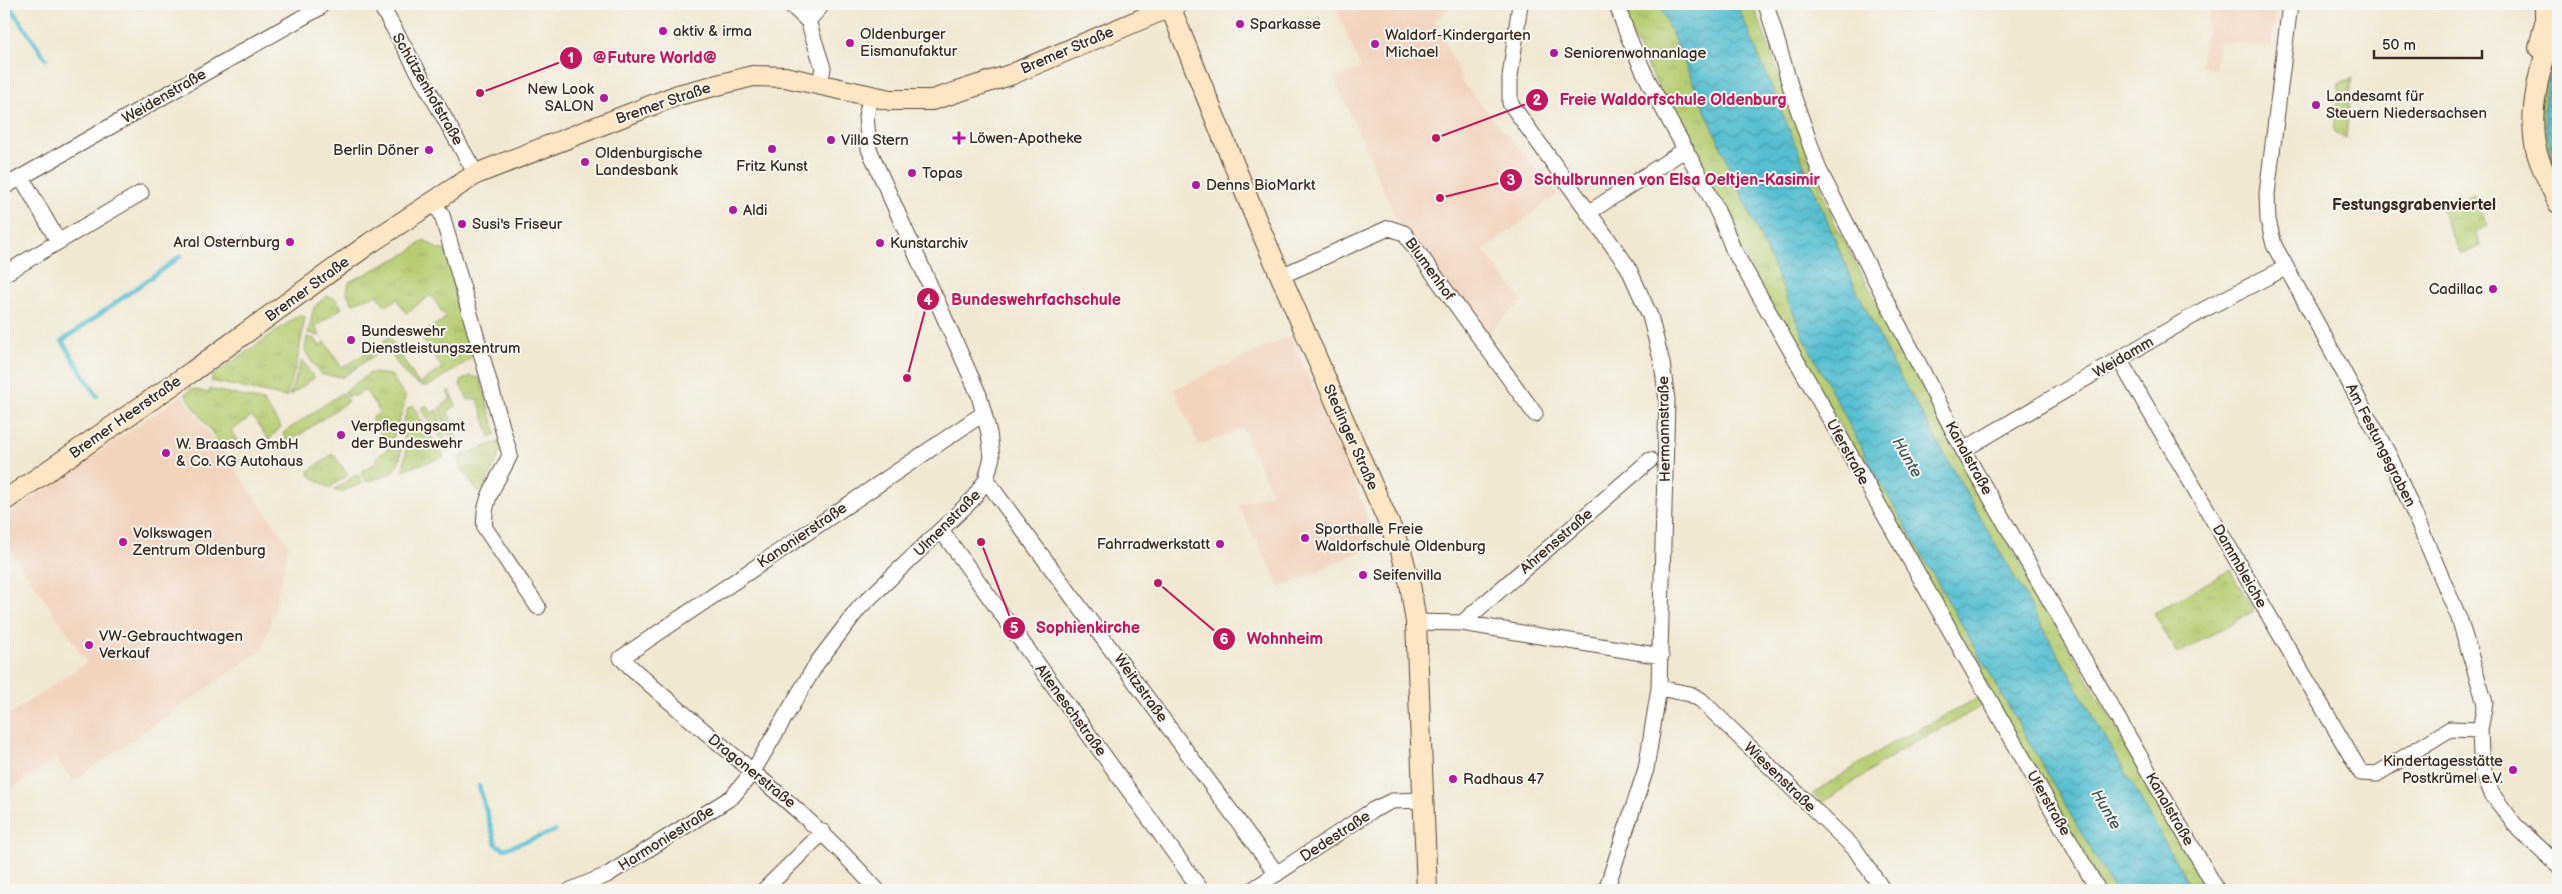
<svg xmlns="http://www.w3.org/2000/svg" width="2562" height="894" font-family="'Balsamiq Sans',sans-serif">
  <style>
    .built { fill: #f2d4be }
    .grass { fill: url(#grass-tufts); stroke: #787c48 }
    .park { fill: #b6cd71; stroke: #787c48 }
    .water { fill: url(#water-waves); stroke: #487478 }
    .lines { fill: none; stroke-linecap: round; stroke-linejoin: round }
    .stream { stroke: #55bfd1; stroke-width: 4.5 }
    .street-casing { stroke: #564639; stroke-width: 17 }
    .secondary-casing { stroke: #564639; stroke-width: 22 }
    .street { stroke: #fff; stroke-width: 15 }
    .secondary { stroke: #fce6c4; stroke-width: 20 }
    .poi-dot { fill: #b5179e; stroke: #f6f6f2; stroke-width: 2 }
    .labels { text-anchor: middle; stroke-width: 4; stroke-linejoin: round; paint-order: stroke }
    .poi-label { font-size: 15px; fill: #3b2a1e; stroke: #f6f6f2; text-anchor: start }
    .street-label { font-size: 15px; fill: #3b2a1e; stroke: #f6f6f2 }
    .neighbourhood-label { font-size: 16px; font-weight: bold; fill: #3b2a1e; stroke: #f6f6f2 }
    .water-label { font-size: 16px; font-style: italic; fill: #435754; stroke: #f6f6f2 }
    .leader { fill: none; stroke: #c2185b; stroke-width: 2 }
    .callout-dot { fill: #c2185b; stroke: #f6f6f2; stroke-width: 2 }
    .mark-label { font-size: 15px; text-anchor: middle; font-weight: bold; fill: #fff }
    .callout-label { font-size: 16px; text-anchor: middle; font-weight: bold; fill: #c2185b; stroke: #f6f6f2; stroke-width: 4; stroke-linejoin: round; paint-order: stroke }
  </style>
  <defs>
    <pattern id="grass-tufts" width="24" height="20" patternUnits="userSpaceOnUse" patternTransform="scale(1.25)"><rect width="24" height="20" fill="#b6cd71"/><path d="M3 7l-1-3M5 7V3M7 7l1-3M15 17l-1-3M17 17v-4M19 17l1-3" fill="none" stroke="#9db061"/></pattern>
    <pattern id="water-waves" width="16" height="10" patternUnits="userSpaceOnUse" patternTransform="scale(1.25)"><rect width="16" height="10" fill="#55bfd1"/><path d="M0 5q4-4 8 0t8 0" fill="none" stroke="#489ba9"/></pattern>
  </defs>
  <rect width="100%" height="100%" fill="#f6f6f2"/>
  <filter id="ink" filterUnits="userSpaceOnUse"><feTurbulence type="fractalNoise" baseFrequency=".02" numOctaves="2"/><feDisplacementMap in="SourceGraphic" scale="10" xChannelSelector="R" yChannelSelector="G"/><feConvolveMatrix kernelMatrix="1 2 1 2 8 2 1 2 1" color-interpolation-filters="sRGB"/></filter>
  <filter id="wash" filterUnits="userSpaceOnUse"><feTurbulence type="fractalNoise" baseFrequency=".0096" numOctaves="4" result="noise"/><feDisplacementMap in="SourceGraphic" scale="20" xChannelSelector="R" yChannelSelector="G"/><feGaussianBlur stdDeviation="1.12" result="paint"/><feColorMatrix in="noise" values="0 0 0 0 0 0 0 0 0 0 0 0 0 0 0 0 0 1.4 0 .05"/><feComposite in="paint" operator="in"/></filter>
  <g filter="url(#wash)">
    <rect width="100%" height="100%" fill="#f1e8d2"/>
    <!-- built -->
    <path class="built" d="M1344,4H1455L1436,20L1463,83L1558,194L1484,251L1522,301L1486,335L1399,225L1335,79L1361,68L1336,8Z
      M2212,4H2276L2271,47L2219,41L2215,69L2200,66Z
      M1290,336L1344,457L1378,544L1281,588L1238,505L1272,493L1243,428L1199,445L1174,389Z
      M182,395L289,545L276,603L262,650L73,781L56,758L4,794V718L87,662L4,540V517Z"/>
    <!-- grass -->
    <path class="grass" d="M1621,4H1642L1654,7L1653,4H1659L1806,342L1871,466L2114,890H2102L1739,247L1628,27Z
      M1737,4H1753L1833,220L1957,452L2209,890H2192L1888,355L1851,278Z
      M2352,78L2346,138L2334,131L2339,83Z
      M2474,195L2488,226L2475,232L2481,246L2461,255L2441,210Z
      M424,240L438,249L446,251L474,352L469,360L429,386C407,388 395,357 383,341L389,337L419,384L442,368L420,335L446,318L431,295L406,313L397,299L386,306L377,295L352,303L347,293L349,282L409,252Z
      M327,296L336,299L342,308L315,327L320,336L308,333L314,307Z
      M299,315L305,317L297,363L286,397L211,381L213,375Z
      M307,337L315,339L320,346L325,342L342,368L372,349L376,354L343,377L321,375L305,351Z
      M302,360L314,378L289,396Z
      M370,373L391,375L405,396L404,406L392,441L401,449C400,474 387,475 367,482L360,473L378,461L376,458L390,447L371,419L380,412L365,390L354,397L352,394L348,397L344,392Z
      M471,376L479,378L481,381L496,434L490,437L478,399L468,400L460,385L462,380Z
      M192,389L209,393L210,389L263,401L281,427L269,440L252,416L231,431L237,440L223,448L185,394Z
      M449,390L456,406L448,411L458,445L453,447L439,408L451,399L447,392Z
      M342,393L348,401L288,443L283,433Z
      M426,405L432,413L437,410L446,439L452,449L450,451L421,409Z
      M413,406L444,457L403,470L407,446L401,428L408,408Z
      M498,442L501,444V450L484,489L478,492L458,463L461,456Z
      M333,454L348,475L329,488L309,475V471Z
      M357,474L363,483L341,492L334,490Z
      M2230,570L2254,611L2177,654L2154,613Z
      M1982,696L1986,704L1900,751L1822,803L1812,794L1892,743Z"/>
    <!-- park -->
    <path class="park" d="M2558,37L2548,149L2558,172V180L2543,141L2540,99Z"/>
    <!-- water -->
    <path class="water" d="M1659,4H1737L1851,278L1888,355L2192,890H2114L1871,466L1806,342Z
      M2558,50V172C2542,134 2540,88 2558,50Z"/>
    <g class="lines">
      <!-- stream -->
      <path class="stream" d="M8,4L46,59
        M97,396L62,341L181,256
        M479,786L496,844L504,849L555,831"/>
    </g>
  </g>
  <g filter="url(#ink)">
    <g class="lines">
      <defs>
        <path id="street" d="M380,4L476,174
          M790,4L808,21
          M1520,4L1510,77V103L1628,267L1650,316L1662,363L1667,400L1659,688L1646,769L1606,890
          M1617,4C1643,92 1702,163 1733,249L2098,890
          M1766,4L1793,95L1819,170L1963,450L2217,890
          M2290,4L2267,194L2268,220L2274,245L2390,457L2459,618L2485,703L2480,730L2481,754L2485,777L2492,794L2515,825L2558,865
          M808,21L823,68L820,83
          M808,21L823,4
          M22,178L58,241
          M4,187L319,8L322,4
          M433,201L442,215L510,455C499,479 481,500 485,528L538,607
          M1588,213L1686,149
          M4,274L141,193
          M1281,276L1389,228L1404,233L1535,414
          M2119,359L2361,773L2377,774L2450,729L2480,730
          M1963,450L2205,309L2285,268
          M986,480L1277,874
          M941,530L1201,890
          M1416,622L1462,623L1661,656
          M1462,623L1650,460
          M1659,688L1690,694L1701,700L1855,849L1883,890
          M571,890L607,875L732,797L752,773L817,663L859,608L972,500L986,480L992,457L989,433L979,395L869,149L866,116L871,96
          M764,890L823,832
          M877,890C801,803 705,737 621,658L984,413
          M1252,890L1373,810L1392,801L1424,800"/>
        <path id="secondary" d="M1169,4L1258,224L1401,551L1410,584L1416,622L1427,890
          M2558,29C2539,59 2527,117 2537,153C2542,170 2551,186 2558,203
          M2539,48L2545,22V4
          M4,501L193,371L370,243L476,174L678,95L753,76L785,77L890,100H932L1010,75L1177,4"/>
      </defs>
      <!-- street casing -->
      <use href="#street" class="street-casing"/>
      <!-- secondary casing -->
      <use href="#secondary" class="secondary-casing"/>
      <!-- street -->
      <use href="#street" class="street"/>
      <!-- secondary -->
      <use href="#secondary" class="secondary"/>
    </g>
  </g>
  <!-- markers -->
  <g class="poi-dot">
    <circle cx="1240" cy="24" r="5"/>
    <circle cx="663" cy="31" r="5"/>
    <circle cx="850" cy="43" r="5"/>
    <circle cx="1375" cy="44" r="5"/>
    <circle cx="1554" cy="53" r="5"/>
    <circle cx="604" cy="98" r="5"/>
    <circle cx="2316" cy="105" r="5"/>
    <path d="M956.5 130.5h5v5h5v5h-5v5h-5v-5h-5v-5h5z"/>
    <circle cx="831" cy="140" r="5"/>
    <circle cx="772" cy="149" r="5"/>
    <circle cx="429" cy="150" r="5"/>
    <circle cx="585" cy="162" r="5"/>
    <circle cx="912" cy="173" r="5"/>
    <circle cx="1196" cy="185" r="5"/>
    <circle cx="733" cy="210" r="5"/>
    <circle cx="462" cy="224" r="5"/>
    <circle cx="290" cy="242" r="5"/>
    <circle cx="880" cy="243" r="5"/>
    <circle cx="2493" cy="289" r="5"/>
    <circle cx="351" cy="340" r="5"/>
    <circle cx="341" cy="435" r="5"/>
    <circle cx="166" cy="453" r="5"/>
    <circle cx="1305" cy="538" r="5"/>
    <circle cx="123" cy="542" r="5"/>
    <circle cx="1220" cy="544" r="5"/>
    <circle cx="1363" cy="575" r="5"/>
    <circle cx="89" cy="645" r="5"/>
    <circle cx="2513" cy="770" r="5"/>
    <circle cx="1453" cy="779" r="5"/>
  </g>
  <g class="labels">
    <!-- poi labels -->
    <g class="poi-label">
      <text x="1250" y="29">Sparkasse</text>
      <text x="673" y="36">aktiv &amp; irma</text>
      <text x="860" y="39">Oldenburger<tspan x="860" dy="17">Eismanufaktur</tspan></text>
      <text x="1385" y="40">Waldorf-Kindergarten<tspan x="1385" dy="17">Michael</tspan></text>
      <text x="1564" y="58">Seniorenwohnanlage</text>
      <text x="594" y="94" text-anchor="end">New Look<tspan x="594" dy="17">SALON</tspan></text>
      <text x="2326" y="101">Landesamt für<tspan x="2326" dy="17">Steuern Niedersachsen</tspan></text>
      <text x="969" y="143">Löwen-Apotheke</text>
      <text x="841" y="145">Villa Stern</text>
      <text x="419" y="155" text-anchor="end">Berlin Döner</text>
      <text x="595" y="158">Oldenburgische<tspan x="595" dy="17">Landesbank</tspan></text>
      <text x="772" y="171" text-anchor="middle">Fritz Kunst</text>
      <text x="922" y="178">Topas</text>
      <text x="1206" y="190">Denns BioMarkt</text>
      <text x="743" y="215">Aldi</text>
      <text x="472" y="229">Susi's Friseur</text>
      <text x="280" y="247" text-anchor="end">Aral Osternburg</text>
      <text x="890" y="248">Kunstarchiv</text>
      <text x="2483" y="294" text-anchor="end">Cadillac</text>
      <text x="361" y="336">Bundeswehr<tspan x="361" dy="17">Dienstleistungszentrum</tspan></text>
      <text x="351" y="431">Verpflegungsamt<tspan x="351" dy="17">der Bundeswehr</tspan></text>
      <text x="176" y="449">W. Braasch GmbH<tspan x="176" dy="17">&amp; Co. KG Autohaus</tspan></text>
      <text x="1315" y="534">Sporthalle Freie<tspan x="1315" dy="17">Waldorfschule Oldenburg</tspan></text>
      <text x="133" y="538">Volkswagen<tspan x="133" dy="17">Zentrum Oldenburg</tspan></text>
      <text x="1210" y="549" text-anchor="end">Fahrradwerkstatt</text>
      <text x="1373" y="580">Seifenvilla</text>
      <text x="99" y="641">VW-Gebrauchtwagen<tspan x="99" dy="17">Verkauf</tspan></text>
      <text x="2503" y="766" text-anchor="end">Kindertagesstätte<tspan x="2503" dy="17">Postkrümel e.V.</tspan></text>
      <text x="1463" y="784">Radhaus 47</text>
    </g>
    <!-- street labels -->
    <g class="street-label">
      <text transform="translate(1067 50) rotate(-23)" y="5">Bremer Straße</text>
      <text transform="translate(428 89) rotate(60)" y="5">Schützenhofstraße</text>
      <text transform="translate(164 96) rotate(-30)" y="5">Weidenstraße</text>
      <text transform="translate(663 103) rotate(-19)" y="5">Bremer Straße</text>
      <text transform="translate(1430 269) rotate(54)" y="5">Blumenhof</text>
      <text transform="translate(307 289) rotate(-36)" y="5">Bremer Straße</text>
      <text transform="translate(2123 357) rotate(-30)" y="5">Weidamm</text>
      <text transform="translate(125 417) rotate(-35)" y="5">Bremer Heerstraße</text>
      <text transform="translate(1664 429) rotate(-91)" y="5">Hermannstraße</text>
      <text transform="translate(1351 437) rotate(66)" y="5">Stedinger Straße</text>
      <text transform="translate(2381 445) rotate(63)" y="5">Am Festungsgraben</text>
      <text transform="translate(1848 452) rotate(61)" y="5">Uferstraße</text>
      <text transform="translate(1969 458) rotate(61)" y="5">Kanalstraße</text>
      <text transform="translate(947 523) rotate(-45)" y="5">Ulmenstraße</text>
      <text transform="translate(802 535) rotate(-34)" y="5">Kanonierstraße</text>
      <text transform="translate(1556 541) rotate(-41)" y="5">Ahrensstraße</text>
      <text transform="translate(2240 566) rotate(60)" y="5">Dammbleiche</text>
      <text transform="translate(1141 688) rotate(54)" y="5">Weitzstraße</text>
      <text transform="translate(1071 710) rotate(54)" y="5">Alteneschstraße</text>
      <text transform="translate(752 771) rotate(39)" y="5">Dragonerstraße</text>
      <text transform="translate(1780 777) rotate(44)" y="5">Wiesenstraße</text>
      <text transform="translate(2049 803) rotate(60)" y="5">Uferstraße</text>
      <text transform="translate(2170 809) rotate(60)" y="5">Kanalstraße</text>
      <text transform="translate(1335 836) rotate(-33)" y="5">Dedestraße</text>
      <text transform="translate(666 838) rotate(-32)" y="5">Harmoniestraße</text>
    </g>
    <!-- neighbourhood labels -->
    <g class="neighbourhood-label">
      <text x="2414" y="210">Festungsgrabenviertel</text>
    </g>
    <!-- water labels -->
    <g class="water-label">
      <text transform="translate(1908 457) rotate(60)" y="6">Hunte</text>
      <text transform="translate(2107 809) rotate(60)" y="6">Hunte</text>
    </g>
  </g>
  <!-- callouts -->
  <path class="leader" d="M480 93L571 58M1436 138L1537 100M1440 198L1511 180M907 378L928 299M981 542L1014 628M1158 583L1224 639"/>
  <g class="callout-dot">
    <circle cx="480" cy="93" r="5"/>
    <circle cx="1436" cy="138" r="5"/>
    <circle cx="1440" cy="198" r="5"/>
    <circle cx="907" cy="378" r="5"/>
    <circle cx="981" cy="542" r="5"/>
    <circle cx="1158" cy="583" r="5"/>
    <circle cx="571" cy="58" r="12"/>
    <circle cx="1537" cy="100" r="12"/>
    <circle cx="1511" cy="180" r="12"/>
    <circle cx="928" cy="299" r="12"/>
    <circle cx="1014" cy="628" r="12"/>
    <circle cx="1224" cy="639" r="12"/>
  </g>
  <g class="mark-label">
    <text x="571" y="63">1</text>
    <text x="1537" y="105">2</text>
    <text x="1511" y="185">3</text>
    <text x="928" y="305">4</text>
    <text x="1014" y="633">5</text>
    <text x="1224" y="644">6</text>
  </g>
  <g class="callout-label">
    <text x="655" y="63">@Future World@</text>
    <text x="1673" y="105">Freie Waldorfschule Oldenburg</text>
    <text x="1677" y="185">Schulbrunnen von Elsa Oeltjen-Kasimir</text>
    <text x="1036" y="305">Bundeswehrfachschule</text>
    <text x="1088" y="633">Sophienkirche</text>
    <text x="1285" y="644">Wohnheim</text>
  </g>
  <!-- margin -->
  <rect width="2562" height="894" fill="none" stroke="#f6f6f2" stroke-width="20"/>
  <!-- scale -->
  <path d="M2374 50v8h108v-8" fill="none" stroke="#3b2a1e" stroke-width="2.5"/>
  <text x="2382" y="50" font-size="15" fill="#3b2a1e" stroke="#f6f6f2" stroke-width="4" paint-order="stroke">50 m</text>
</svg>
